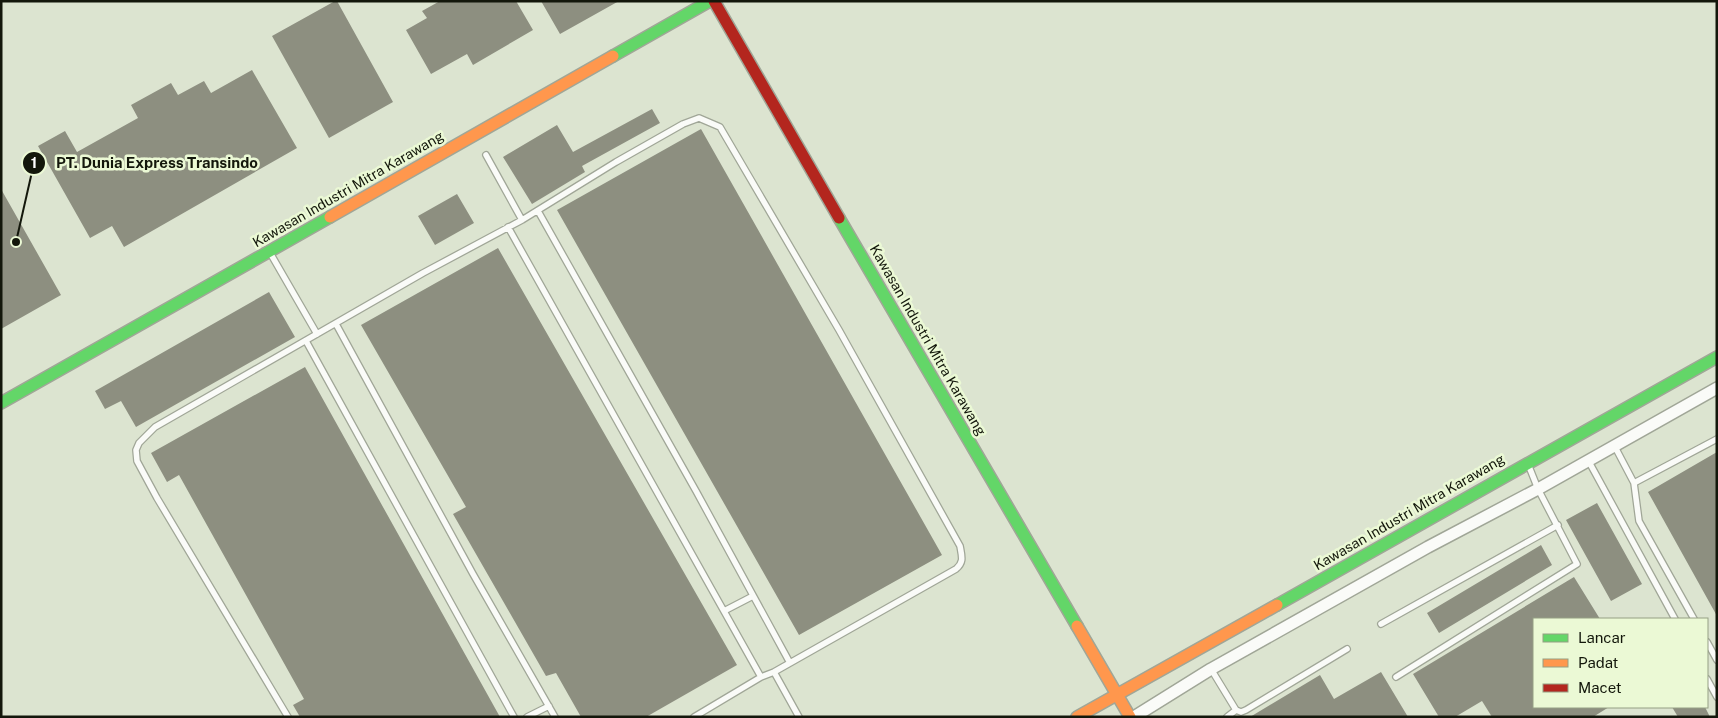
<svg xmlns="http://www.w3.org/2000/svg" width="1718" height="718" font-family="'Public Sans',sans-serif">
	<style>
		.building { fill: #8d8f80 }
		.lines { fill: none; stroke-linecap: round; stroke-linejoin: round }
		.lane-casing { stroke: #a0a697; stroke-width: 8 }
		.street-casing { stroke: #a0a697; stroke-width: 14 }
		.fast-casing { stroke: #a0a697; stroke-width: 14 }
		.slow-casing { stroke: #a0a697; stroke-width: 14 }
		.jam-casing { stroke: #a0a697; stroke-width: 14 }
		.lane { stroke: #fafbf8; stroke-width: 5.5 }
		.street { stroke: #fafbf8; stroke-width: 11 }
		.fast { stroke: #63d668; stroke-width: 11 }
		.slow { stroke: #ff974d; stroke-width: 11 }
		.jam { stroke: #b3261e; stroke-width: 11 }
		.labels { text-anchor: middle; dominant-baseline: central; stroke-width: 5; stroke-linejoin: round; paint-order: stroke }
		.street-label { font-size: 14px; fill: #13170b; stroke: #ebf9d5 }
		.leader { fill: none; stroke: #13170b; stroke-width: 2 }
		.callout-dot { fill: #13170b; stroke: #ebf9d5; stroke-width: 2 }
		.mark-label { font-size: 15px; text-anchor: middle; font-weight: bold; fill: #fff }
		.callout-label { font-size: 15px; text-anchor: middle; font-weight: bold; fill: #13170b; stroke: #ebf9d5; stroke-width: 5; stroke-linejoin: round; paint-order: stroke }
	</style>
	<rect width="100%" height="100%" fill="#dce4d0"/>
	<!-- building -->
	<path class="building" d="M335,1H337L393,102L329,138L272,36Z
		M440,1H516L533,30L473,65L467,54L431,74L406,30L427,18L422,11Z
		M541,1H619L560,34Z
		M252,70L297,148L124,247L112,226L90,238L38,146L65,131L77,152L138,118L131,105L171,83L178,95L204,81L211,93Z
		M652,109L660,123L582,166L585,172L532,204L503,157L557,125L573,152Z
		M701,129L942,555L799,635L557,210Z
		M1,189L61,295L1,329Z
		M457,194L474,223L435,245L418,216Z
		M498,248L737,665L646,717H581L556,673L546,676L453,514L466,507L361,325Z
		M269,292L295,337L136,427L121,401L105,409L95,391Z
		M305,367L500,717H300L293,705L304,699L179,475L167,482L151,453Z
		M1717,452V616L1648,492Z
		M1597,503L1642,584L1611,601L1566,520Z
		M1541,545L1552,565L1439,633L1427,613Z
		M1574,577L1600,619H1534V707H1609L1593,717H1492L1482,701L1455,717H1439L1413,674Z
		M1381,672L1408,717H1250L1320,675L1334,699Z
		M1672,707H1705L1710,717H1678Z"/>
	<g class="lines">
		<defs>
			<path id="lane" d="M486,155L522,220
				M538,211L696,491L790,663
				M508,227L761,677
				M269,251L317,334
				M336,324L473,574L555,717
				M306,341L514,717
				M1614,445L1634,483L1639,521L1694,619
				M1588,460L1675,619
				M1634,483L1717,439
				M724,611L753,596
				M1381,624L1558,525
				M1707,642L1717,660
				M1211,669L1236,710L1241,712L1246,710L1347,649
				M774,672L799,717
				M1396,677L1577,564L1538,489L1528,464
				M1707,679L1717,697
				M288,717L157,498L137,461L136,450L139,443L155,427L423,273L522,220L616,162L683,124L699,118L720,127L839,330L960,546C962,557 964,562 956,569L774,672L761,677L694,717
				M527,717L549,706
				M1227,717L1236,710"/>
			<path id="street" d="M1134,717L1211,669L1428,547L1538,489L1717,388"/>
			<path id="fast" d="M613,56L710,1
				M839,218L1077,626
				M1,403L330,217
				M1277,605L1717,357"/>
			<path id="slow" d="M330,217L613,56
				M1077,626L1130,717
				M1077,717L1277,605"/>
			<path id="jam" d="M714,1L839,218"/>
		</defs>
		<!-- lane casing -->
		<use href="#lane" class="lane-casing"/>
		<!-- street casing -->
		<use href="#street" class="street-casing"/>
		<!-- fast casing -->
		<use href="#fast" class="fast-casing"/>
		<!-- slow casing -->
		<use href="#slow" class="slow-casing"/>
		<!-- jam casing -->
		<use href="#jam" class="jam-casing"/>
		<!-- lane -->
		<use href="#lane" class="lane"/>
		<!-- street -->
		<use href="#street" class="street"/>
		<!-- fast -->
		<use href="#fast" class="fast"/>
		<!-- slow -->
		<use href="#slow" class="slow"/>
		<!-- jam -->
		<use href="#jam" class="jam"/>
	</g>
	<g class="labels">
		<!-- street labels -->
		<g class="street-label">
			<text transform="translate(348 189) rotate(-30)">Kawasan Industri Mitra Karawang</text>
			<text transform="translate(928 340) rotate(60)">Kawasan Industri Mitra Karawang</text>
			<text transform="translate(1409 512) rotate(-30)">Kawasan Industri Mitra Karawang</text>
		</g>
	</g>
	<!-- callouts -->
	<path class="leader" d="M16 242L34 163"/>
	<g class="callout-dot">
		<circle cx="16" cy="242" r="5"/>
		<circle cx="34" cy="163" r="12"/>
	</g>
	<g class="mark-label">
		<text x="34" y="168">1</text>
	</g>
	<g class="callout-label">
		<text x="157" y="168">PT. Dunia Express Transindo</text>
	</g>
	<!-- border -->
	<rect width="1718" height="718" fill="none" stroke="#13170b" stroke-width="5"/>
	<!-- legend -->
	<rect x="1533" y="618" width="175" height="90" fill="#ebf9d5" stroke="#959f84"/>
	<rect x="1543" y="634" width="25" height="8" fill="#63d668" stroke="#959f84"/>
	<text x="1578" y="643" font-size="15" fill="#13170b">Lancar</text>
	<rect x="1543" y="659" width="25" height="8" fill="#ff974d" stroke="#959f84"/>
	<text x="1578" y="668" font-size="15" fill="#13170b">Padat</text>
	<rect x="1543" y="684" width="25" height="8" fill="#b3261e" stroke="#959f84"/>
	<text x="1578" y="693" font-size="15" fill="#13170b">Macet</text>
</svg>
